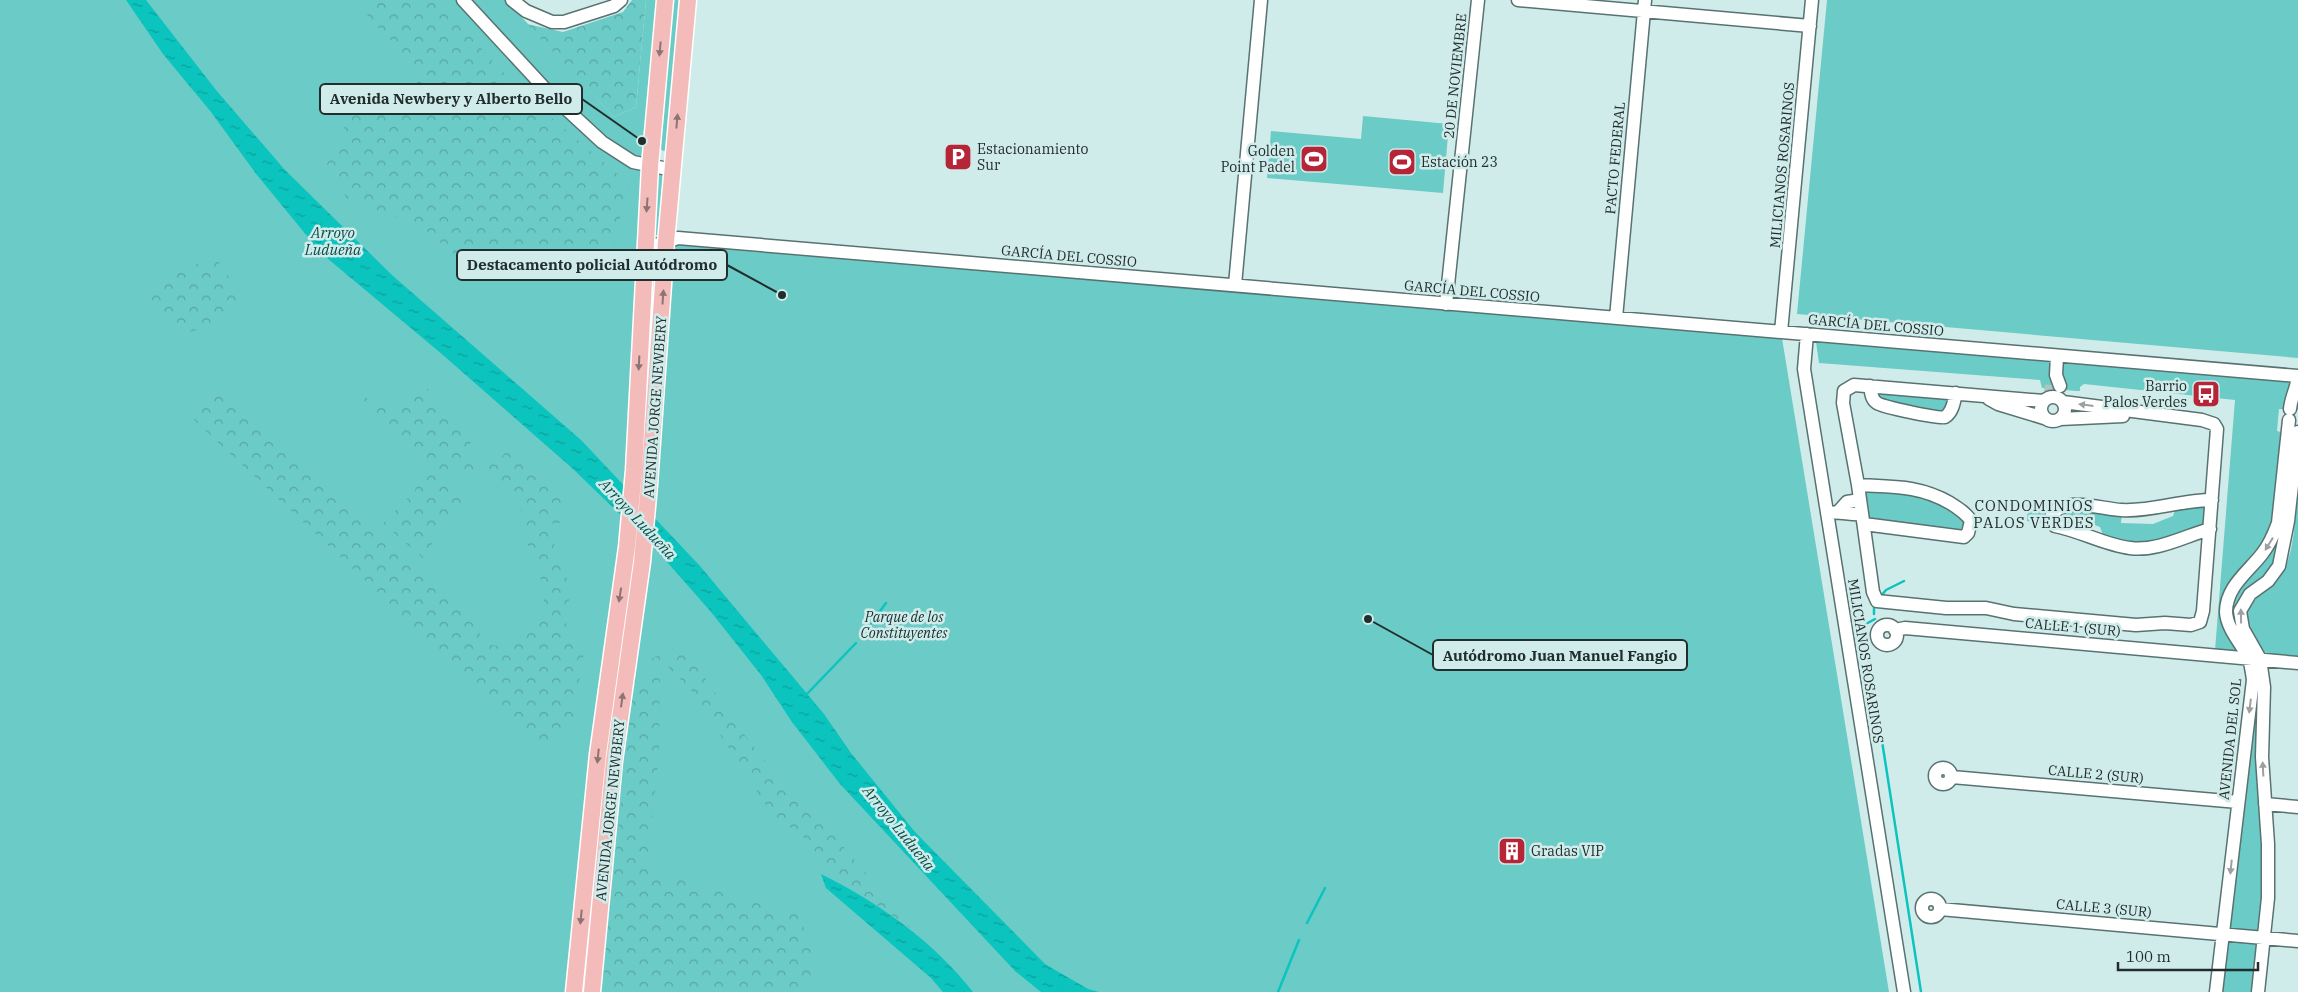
<svg xmlns="http://www.w3.org/2000/svg" width="2298" height="992" font-family="'IBM Plex Serif',serif">
	<style>
		.green { fill: #6bcbc6 }
		.forest { fill: url(#forest-crowns) }
		.water { fill: url(#water-ripples) }
		.lines { fill: none; stroke-linecap: round; stroke-linejoin: round }
		.stream { stroke: #0bc4be; stroke-width: 2.5 }
		.minor-tunnel { stroke: #adc6c4; stroke-width: 12; stroke-dasharray: 12 6; stroke-linecap: butt }
		.minor-casing { stroke: #587270; stroke-width: 15 }
		.major-casing { stroke: #fff; stroke-width: 19 }
		.minor { stroke: #fff; stroke-width: 12 }
		.major { stroke: #f4bbbb; stroke-width: 16 }
		.oneway { fill: #8b7474 }
		.oneway2 { fill: #9ca0a0 }
		.labels { text-anchor: middle; dominant-baseline: central; stroke-width: 5; stroke-linejoin: round; paint-order: stroke }
		.street-label { font-size: 14px; fill: #222d2d; stroke: #d0ecea }
		.poi-label { font-size: 14px; fill: #222d2d; stroke: #d0ecea; text-anchor: start }
		.park-label { font-size: 14px; font-style: italic; fill: #162f2e; stroke: #d0ecea }
		.water-label { font-size: 15px; font-style: italic; fill: #074d4a; stroke: #d0ecea }
		.neighbourhood-label { font-size: 15px; letter-spacing: 1px; fill: #222d2d; stroke: #d0ecea }
		.leader { fill: none; stroke: #222d2d; stroke-width: 2 }
		.callout-dot { fill: #222d2d; stroke: #d0ecea; stroke-width: 2 }
		.callout { fill: #d0ecea; stroke: #222d2d; stroke-width: 2 }
		.callout-label { font-size: 15px; text-anchor: middle; font-weight: bold; fill: #222d2d }
	</style>
	<defs>
		<pattern id="forest-crowns" width="20" height="18" patternUnits="userSpaceOnUse" patternTransform="scale(1.25)"><rect width="20" height="18" fill="#6bcbc6"/><path d="M2 6a3 3 0 1 1 6 0M12 15a3 3 0 1 1 6 0" fill="none" stroke="#58a5a1"/></pattern>
		<pattern id="water-ripples" width="26" height="14" patternUnits="userSpaceOnUse" patternTransform="scale(1.25)"><rect width="26" height="14" fill="#0bc4be"/><path d="M2 4q2-2 4 0t4 0M15 11q2-2 4 0t4 0" fill="none" stroke="#0ba09b"/></pattern>
	</defs>
	<rect width="100%" height="100%" fill="#d0ecea"/>
	<!-- green -->
	<path class="green" d="M0,0H506L614,117L636,107L646,0H665L650,165L663,168L661,235H656V244L678,238L1781,332L1889,992H0Z
		M671,0H682L667,150L663,151L660,148Z
		M1827,0H2298V358L1797,314Z
		M1363,116L1449,124L1443,193L1267,178L1271,131L1361,139Z
		M1815,335L2298,376V410L2279,409L2277,431L2285,433L2274,516L2263,545L2228,589L2235,652L2215,650L2235,400L2084,384L2080,387V391H2076L2042,388L2040,380L1819,363Z
		M1874,390L1946,398L1949,402L1945,413L1877,399Z
		M1868,490L1930,498L1965,518L1964,532L1921,525L1869,520L1864,493Z
		M2298,495V657C2289,656 2276,657 2268,654C2253,647 2240,618 2248,604C2256,593 2273,589 2280,577C2295,555 2294,521 2298,495Z
		M2204,506L2208,510L2203,525L2156,543L2121,542L2103,535L2100,527L2079,519V527L2064,522L2059,514L2068,508L2122,514L2121,523L2153,524L2173,516L2176,507Z
		M2284,523L2273,571L2243,594L2238,602L2235,611L2242,640L2231,620L2232,599Z
		M2260,674L2257,760L2264,882L2259,929L2253,932L2233,930L2230,927Z
		M2230,941H2254L2258,946L2254,992H2220L2226,946Z"/>
	<!-- forest -->
	<path class="forest" d="M363,0H437L497,66L541,109L628,183L609,268L477,273L423,228L347,199L327,164L356,103L418,85L408,58L368,17Z
		M632,0H646L636,107L614,117L527,24L563,32L623,12Z
		M216,258L245,300L212,326L181,334L145,299L175,271Z
		M426,387L471,437L468,464L485,460L495,465L510,447L565,498L560,523L547,524L572,593L562,617L584,653L572,724L547,751L193,419L216,391L476,624L484,644L511,648L531,632L544,601L539,568L527,543V516L481,473L463,476L441,471L420,456L395,428L374,418L349,398L356,389L373,403L394,412L404,395Z
		M421,469L463,489L462,512L437,528L426,561L383,523L415,491Z
		M2028,502L2052,505L2046,514L2048,521L2044,523L2027,521Z
		M676,647L691,658L744,734L793,796L836,838L915,931L845,883L822,870L812,844L771,813L691,690L669,668L672,649Z
		M660,654L659,754L647,869L797,914L814,948L811,992H601L634,678L652,685L650,660Z"/>
	<!-- water -->
	<path class="water" d="M126,0H146L216,90L285,170L393,276L581,440L700,566L824,714L851,753L915,832L1045,964L1088,989L1099,992H1041L1015,971L840,784L792,722L761,675L711,612L653,546L573,469L443,355L321,253L257,175L211,112L163,54Z
		M821,874C878,902 934,942 973,992H943L931,978L826,888Z"/>
	<g class="lines">
		<!-- stream -->
		<path class="stream" d="M1881,596L1886,590L1904,581
			M1874,604V614
			M1875,619L1864,625L1921,992
			M868,627L886,603
			M805,696L856,643
			M1307,923L1325,888
			M1278,992L1299,940"/>
		<!-- minor-tunnel -->
		<path class="minor-tunnel" d="M2050,392L2051,385"/>
		<defs>
			<path id="minor" d="M463,0L549,93L602,142L633,162L673,170
				M512,0L526,11L552,22H564L614,6L621,0
				M1518,0L1810,26
				M645,245H656L678,238L2298,376
				M1235,285L1261,0
				M1446,304L1478,0
				M1616,318L1645,0
				M1781,332L1812,0
				M1807,334L1804,369L1904,992
				M2057,356L2056,375L2060,386
				M1870,386C1871,392 1871,399 1877,403C1883,407 1939,419 1945,417C1953,412 1954,401 1956,393
				M2041 409a12 12 0 1 1 24 0a12 12 0 1 1-24 0Z
				M1989,399L1998,404L2044,418
				M2044,401L1854,385L1844,391L1843,403L1858,485L1873,592L1877,601L1946,608H1986L2014,614L2136,625L2165,623L2191,625L2200,622L2203,611L2217,429L2214,424L2202,420L2063,402
				M2290,409C2291,397 2297,388 2298,376
				M2060,419L2123,416
				M1858,485C1892,487 1919,485 1950,503C1958,508 1966,513 1971,521L1968,533L1964,537L1864,524
				M1839,511L1847,502L1860,500
				M1827,513C1840,511 1849,515 1862,514
				M2210,529C2185,536 2156,552 2130,548C2105,545 2081,531 2055,526L2052,515C2064,496 2102,509 2121,510C2151,512 2181,500 2212,500
				M1877 635a10 10 0 1 1 20 0a10 10 0 1 1-20 0Z
				M1895,630L1905,628L2298,663
				M1935 776a8 8 0 1 1 16 0a8 8 0 1 1-16 0Z
				M1952,777L2238,802
				M2265,804L2298,807
				M1922 908a9 9 0 1 1 18 0a9 9 0 1 1-18 0Z
				M1940,909L2298,941
				M2216,992L2253,680C2252,672 2251,664 2248,657C2241,643 2227,629 2226,612C2226,587 2248,572 2262,554C2270,544 2274,534 2278,523L2289,420
				M2258,992L2268,898V844L2262,757L2264,687L2260,659L2243,629L2240,611L2250,594L2268,581L2279,566L2288,521L2298,432"/>
			<path id="major" d="M574,992L598,754L627,547L634,470L650,166L665,0
				M592,992L614,761L642,562L649,485L666,242L688,0"/>
		</defs>
		<!-- minor casing -->
		<use href="#minor" class="minor-casing"/>
		<!-- major casing -->
		<use href="#major" class="major-casing"/>
		<!-- minor -->
		<use href="#minor" class="minor"/>
		<!-- major -->
		<use href="#major" class="major"/>
	</g>
	<!-- one-way arrows -->
	<defs><path id="oneway-solid" d="M-6-.8H1V-3.2L6.5 0L1 3.2V.8H-6Z" transform="scale(1.25)"/></defs>
	<g class="oneway">
		<use href="#oneway-solid" transform="translate(660 49) rotate(95)"/>
		<use href="#oneway-solid" transform="translate(677 121) rotate(-85)"/>
		<use href="#oneway-solid" transform="translate(647 205) rotate(94)"/>
		<use href="#oneway-solid" transform="translate(663 297) rotate(-86)"/>
		<use href="#oneway-solid" transform="translate(639 363) rotate(93)"/>
		<use href="#oneway-solid" transform="translate(620 595) rotate(99)"/>
		<use href="#oneway-solid" transform="translate(622 700) rotate(-82)"/>
		<use href="#oneway-solid" transform="translate(598 756) rotate(96)"/>
		<use href="#oneway-solid" transform="translate(581 917) rotate(96)"/>
	</g>
	<g class="oneway2">
		<use href="#oneway-solid" transform="translate(2086 405) rotate(-173)"/>
		<use href="#oneway-solid" transform="translate(2269 544) rotate(122)"/>
		<use href="#oneway-solid" transform="translate(2241 616) rotate(-91)"/>
		<use href="#oneway-solid" transform="translate(2250 706) rotate(97)"/>
		<use href="#oneway-solid" transform="translate(2263 769) rotate(-93)"/>
		<use href="#oneway-solid" transform="translate(2231 867) rotate(96)"/>
	</g>
	<!-- icons -->
	<defs>
		<symbol id="parking-square" viewBox="-11 -11 22 22"><rect x="-9" y="-9" width="18" height="18" rx="4" fill="#b62437" stroke="#d0ecea"/><path d="M-3.5-5.5H1a3.5 3.5 0 0 1 0 7H-1V5.5H-3.5ZM-1-3.4V-.6H.8a1.4 1.4 0 0 0 0-2.8Z" fill="#fff"/></symbol>
		<symbol id="stadium-square" viewBox="-11 -11 22 22"><rect x="-9" y="-9" width="18" height="18" rx="4" fill="#b62437" stroke="#d0ecea"/><path d="M0-5a6.5 5 0 1 0 0 10a6.5 5 0 1 0 0-10ZM-3.5-1.8h7v3.6h-7Z" fill="#fff"/></symbol>
		<symbol id="bus-square" viewBox="-11 -11 22 22"><rect x="-9" y="-9" width="18" height="18" rx="4" fill="#b62437" stroke="#d0ecea"/><path d="M-5-6H5V4H4V6H2V4H-2V6H-4V4H-5ZM-3.5-4V0h7V-4ZM-3.5 1.2v1.5H-2V1.2ZM2 1.2v1.5H3.5V1.2Z" fill="#fff"/></symbol>
		<symbol id="building-square" viewBox="-11 -11 22 22"><rect x="-9" y="-9" width="18" height="18" rx="4" fill="#b62437" stroke="#d0ecea"/><path d="M-4-6H4V6H1V3H-1V6H-4ZM-2.5-4.3h1.7v1.8h-1.7ZM.8-4.3h1.7v1.8H.8ZM-2.5-1h1.7V.8h-1.7ZM.8-1h1.7V.8H.8Z" fill="#fff"/></symbol>
	</defs>
	<g fill-rule="evenodd">
		<use href="#parking-square" x="942" y="141" width="32" height="32"/>
		<use href="#stadium-square" x="1298" y="143" width="32" height="32"/>
		<use href="#stadium-square" x="1386" y="146" width="32" height="32"/>
		<use href="#bus-square" x="2190" y="378" width="32" height="32"/>
		<use href="#building-square" x="1496" y="835" width="32" height="32"/>
	</g>
	<g class="labels">
		<!-- street labels -->
		<g class="street-label">
			<text transform="translate(1455 76) rotate(-84)">20 DE NOVIEMBRE</text>
			<text transform="translate(1615 158) rotate(-85)">PACTO FEDERAL</text>
			<text transform="translate(1782 165) rotate(-85)">MILICIANOS ROSARINOS</text>
			<text transform="translate(1069 256) rotate(5)">GARCÍA DEL COSSIO</text>
			<text transform="translate(1472 291) rotate(5)">GARCÍA DEL COSSIO</text>
			<text transform="translate(1876 325) rotate(5)">GARCÍA DEL COSSIO</text>
			<text transform="translate(655 407) rotate(-86)">AVENIDA JORGE NEWBERY</text>
			<text transform="translate(2073 627) rotate(5)">CALLE 1 (SUR)</text>
			<text transform="translate(1866 661) rotate(81)">MILICIANOS ROSARINOS</text>
			<text transform="translate(2230 739) rotate(-84)">AVENIDA DEL SOL</text>
			<text transform="translate(2096 774) rotate(5)">CALLE 2 (SUR)</text>
			<text transform="translate(610 810) rotate(-84)">AVENIDA JORGE NEWBERY</text>
			<text transform="translate(2104 908) rotate(5)">CALLE 3 (SUR)</text>
		</g>
		<!-- poi labels -->
		<g class="poi-label">
			<text x="977" y="149">Estacionamiento<tspan x="977" dy="16">Sur</tspan></text>
			<text x="1295" y="151" text-anchor="end">Golden<tspan x="1295" dy="16">Point Padel</tspan></text>
			<text x="1421" y="162">Estación 23</text>
			<text x="2187" y="386" text-anchor="end">Barrio<tspan x="2187" dy="16">Palos Verdes</tspan></text>
			<text x="1531" y="851">Gradas VIP</text>
		</g>
		<!-- park labels -->
		<g class="park-label">
			<text x="904" y="617">Parque de los<tspan x="904" dy="16">Constituyentes</tspan></text>
		</g>
		<!-- water labels -->
		<g class="water-label">
			<text x="333" y="232">Arroyo<tspan x="333" dy="17">Ludueña</tspan></text>
			<text transform="translate(638 519) rotate(47)">Arroyo Ludueña</text>
			<text transform="translate(899 828) rotate(51)">Arroyo Ludueña</text>
		</g>
		<!-- neighbourhood labels -->
		<g class="neighbourhood-label">
			<text x="2034" y="505">CONDOMINIOS<tspan x="2034" dy="17">PALOS VERDES</tspan></text>
		</g>
	</g>
	<!-- callouts -->
	<path class="leader" d="M642 141L582 99M782 295L727 265M1368 619L1433 655"/>
	<g class="callout-dot">
		<circle cx="642" cy="141" r="5"/>
		<circle cx="782" cy="295" r="5"/>
		<circle cx="1368" cy="619" r="5"/>
	</g>
	<g class="callout">
		<rect x="320" y="84" width="262" height="30" rx="5"/>
		<rect x="457" y="250" width="270" height="30" rx="5"/>
		<rect x="1433" y="640" width="254" height="30" rx="5"/>
	</g>
	<g class="callout-label">
		<text x="451" y="104">Avenida Newbery y Alberto Bello</text>
		<text x="592" y="270">Destacamento policial Autódromo</text>
		<text x="1560" y="661">Autódromo Juan Manuel Fangio</text>
	</g>
	<!-- scale -->
	<path d="M2118 962v8h140v-8" fill="none" stroke="#222d2d" stroke-width="2.5"/>
	<text x="2126" y="962" font-size="15" fill="#222d2d" stroke="#d0ecea" stroke-width="4" paint-order="stroke">100 m</text>
</svg>
